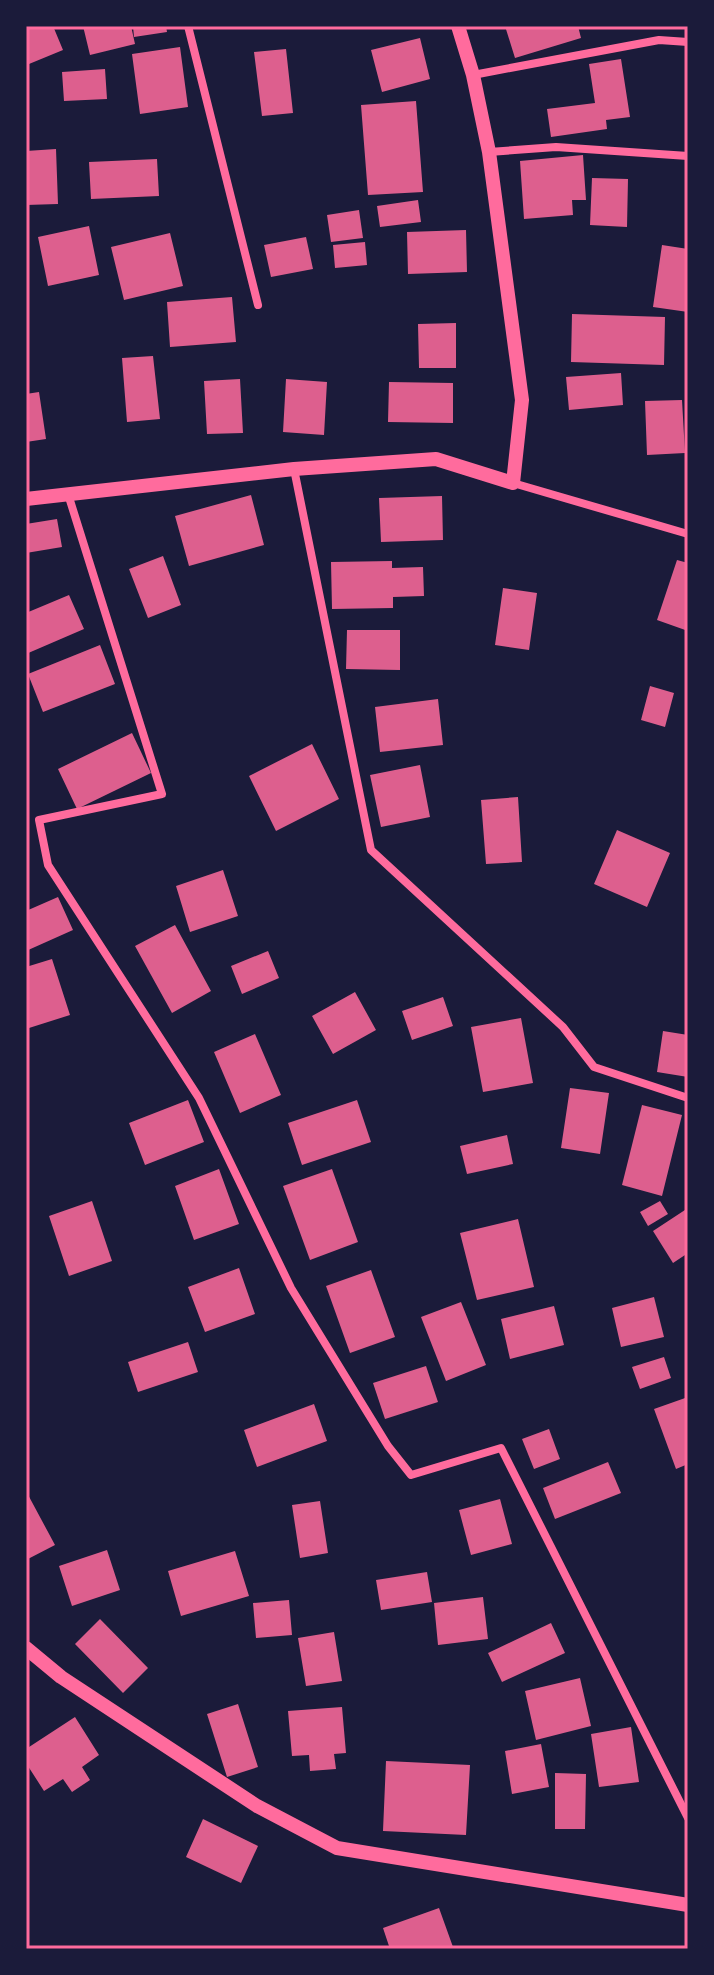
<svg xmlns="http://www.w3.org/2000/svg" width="714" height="1975" font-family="'Fira Sans',sans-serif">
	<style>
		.building { fill: #dd5f8e }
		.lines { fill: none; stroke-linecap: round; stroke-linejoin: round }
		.minor { stroke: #ff6b9d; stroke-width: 8 }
		.tertiary { stroke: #ff6b9d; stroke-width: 14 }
		.neatline { fill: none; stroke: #ff6b9d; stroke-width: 3 }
	</style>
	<rect width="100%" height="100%" fill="#1b1b3a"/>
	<!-- building -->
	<path class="building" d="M26,26H53L63,50L29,64L26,58Z
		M83,26H131L135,44L90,55Z
		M133,26H166L167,32L134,37Z
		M505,26H578L581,38L515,58Z
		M420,38L430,79L382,92L371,50Z
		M180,47L188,107L140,114L132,54Z
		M286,49L293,113L262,116L254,52Z
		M621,59L630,117L606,120L607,129L551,137L547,109L595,103L589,64Z
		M105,69L107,99L64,101L62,72Z
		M416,101L423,192L368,195L361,105Z
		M56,149L58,204L26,205V151Z
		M583,155L586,200H572L573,215L524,219L520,161Z
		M157,159L159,196L91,199L89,162Z
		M592,178L628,179L627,227L590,225Z
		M418,200L421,222L380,227L377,206Z
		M359,210L363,238L331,242L327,215Z
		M89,226L99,275L48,286L38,237Z
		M466,230L467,272L408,274L407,232Z
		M170,233L183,286L124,300L111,247Z
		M306,237L313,269L271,277L264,245Z
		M365,242L367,265L335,268L333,245Z
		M662,245L688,249V312L653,307Z
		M232,297L236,342L170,347L167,302Z
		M572,314L665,317L664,365L571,362Z
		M456,323V368H419L418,324Z
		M153,356L160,419L127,422L122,358Z
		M621,373L623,405L569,410L566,377Z
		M240,379L243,433L207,434L204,381Z
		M286,379L327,382L324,435L283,432Z
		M389,382L453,383V423L388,422Z
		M39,392L46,439L26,442V394Z
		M682,400L685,453L647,455L645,401Z
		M251,495L264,545L189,566L175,516Z
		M442,496L443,540L381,542L379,498Z
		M57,519L62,547L26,553V524Z
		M163,556L181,605L148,618L129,569Z
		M677,560L688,563V631L657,620Z
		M392,561V568L423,567L424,596L393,597V608L332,609L331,562Z
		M503,588L537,593L529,650L495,645Z
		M69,595L84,629L26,654V613Z
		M347,630H400V670L346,669Z
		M100,645L115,684L43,712L28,674Z
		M650,686L674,693L665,727L641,720Z
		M438,699L443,745L380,752L375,707Z
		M132,733L151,773L77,809L58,769Z
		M312,744L339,799L276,831L249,776Z
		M420,765L430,817L381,827L370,775Z
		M518,797L522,862L486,864L481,800Z
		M617,830L670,853L647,907L594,884Z
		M223,870L238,916L190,932L176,886Z
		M58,897L73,930L26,951V911Z
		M175,925L211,991L172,1013L135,946Z
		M268,951L279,978L242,994L231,966Z
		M52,959L70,1015L29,1028L26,1020V967Z
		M355,992L376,1030L333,1054L312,1016Z
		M443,997L453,1026L412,1040L402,1011Z
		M521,1018L533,1083L483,1092L471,1027Z
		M663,1031L688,1035V1077L657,1072Z
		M255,1034L281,1095L240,1113L214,1052Z
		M570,1088L609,1093L600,1154L561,1148Z
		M188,1100L204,1142L145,1165L129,1123Z
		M357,1100L371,1142L302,1165L288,1123Z
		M642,1105L682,1115L662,1196L622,1185Z
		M507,1135L513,1164L467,1174L460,1146Z
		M219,1169L239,1224L194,1240L175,1186Z
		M332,1169L358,1242L310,1260L283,1186Z
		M92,1201L112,1261L69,1276L49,1216Z
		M660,1201L668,1214L648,1226L640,1212Z
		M688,1208V1253L673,1263L653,1231Z
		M518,1219L534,1287L477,1300L460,1233Z
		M239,1268L255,1314L205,1332L188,1287Z
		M371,1270L395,1337L350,1353L326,1286Z
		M654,1297L664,1337L621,1347L612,1308Z
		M461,1302L486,1365L446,1381L421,1317Z
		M554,1306L564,1345L510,1359L501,1319Z
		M188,1342L198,1372L138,1392L128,1362Z
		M664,1357L671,1378L640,1389L632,1367Z
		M426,1366L438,1402L385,1419L373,1383Z
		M688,1397V1464L676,1469L654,1409Z
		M314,1404L327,1441L257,1467L244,1430Z
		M549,1429L560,1459L534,1469L522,1439Z
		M608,1462L621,1493L555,1519L543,1488Z
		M26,1491L55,1545L26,1560Z
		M500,1499L512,1544L471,1555L459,1510Z
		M320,1501L328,1553L300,1558L292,1505Z
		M107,1550L120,1590L72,1606L59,1566Z
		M235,1551L249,1596L181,1616L168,1571Z
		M427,1572L432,1602L381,1610L376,1580Z
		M483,1597L488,1639L438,1645L434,1603Z
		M289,1600L292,1635L256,1638L253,1603Z
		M100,1619L148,1668L123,1693L75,1644Z
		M551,1623L565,1653L502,1682L488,1653Z
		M334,1632L342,1681L306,1686L298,1638Z
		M580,1678L591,1726L536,1740L525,1691Z
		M238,1704L258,1767L227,1777L207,1714Z
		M342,1707L346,1753L334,1754L336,1769L310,1771L309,1755L292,1756L288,1711Z
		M75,1717L99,1755L82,1767L90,1780L72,1792L63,1779L44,1791L26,1763V1749Z
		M631,1727L639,1782L599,1787L591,1734Z
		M541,1744L549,1787L512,1794L505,1751Z
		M386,1761L470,1765L466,1835L383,1831Z
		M555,1773L586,1774L585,1829H555Z
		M203,1819L258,1846L241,1883L186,1857Z
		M439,1908L453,1947L446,1949H390L383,1928Z"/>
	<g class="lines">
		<!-- minor -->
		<path class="minor" d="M188,26L258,305
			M473,75L659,40L688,42
			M489,152L556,147L688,156
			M294,469L371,850L563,1027L594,1067L688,1098
			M513,483L688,534
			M68,494L162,794L39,820L48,865L199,1098L291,1288L388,1446L411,1475L501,1448L688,1818"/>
		<!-- tertiary -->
		<path class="tertiary" d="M26,499L294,469L436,459L513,483L522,400L489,152L473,75L458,26
			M26,1648L61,1677L257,1806L337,1848L688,1905"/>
	</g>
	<!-- border -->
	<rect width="714" height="1975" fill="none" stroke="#1b1b3a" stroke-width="56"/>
	<rect x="28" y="28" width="658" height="1919" class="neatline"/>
</svg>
